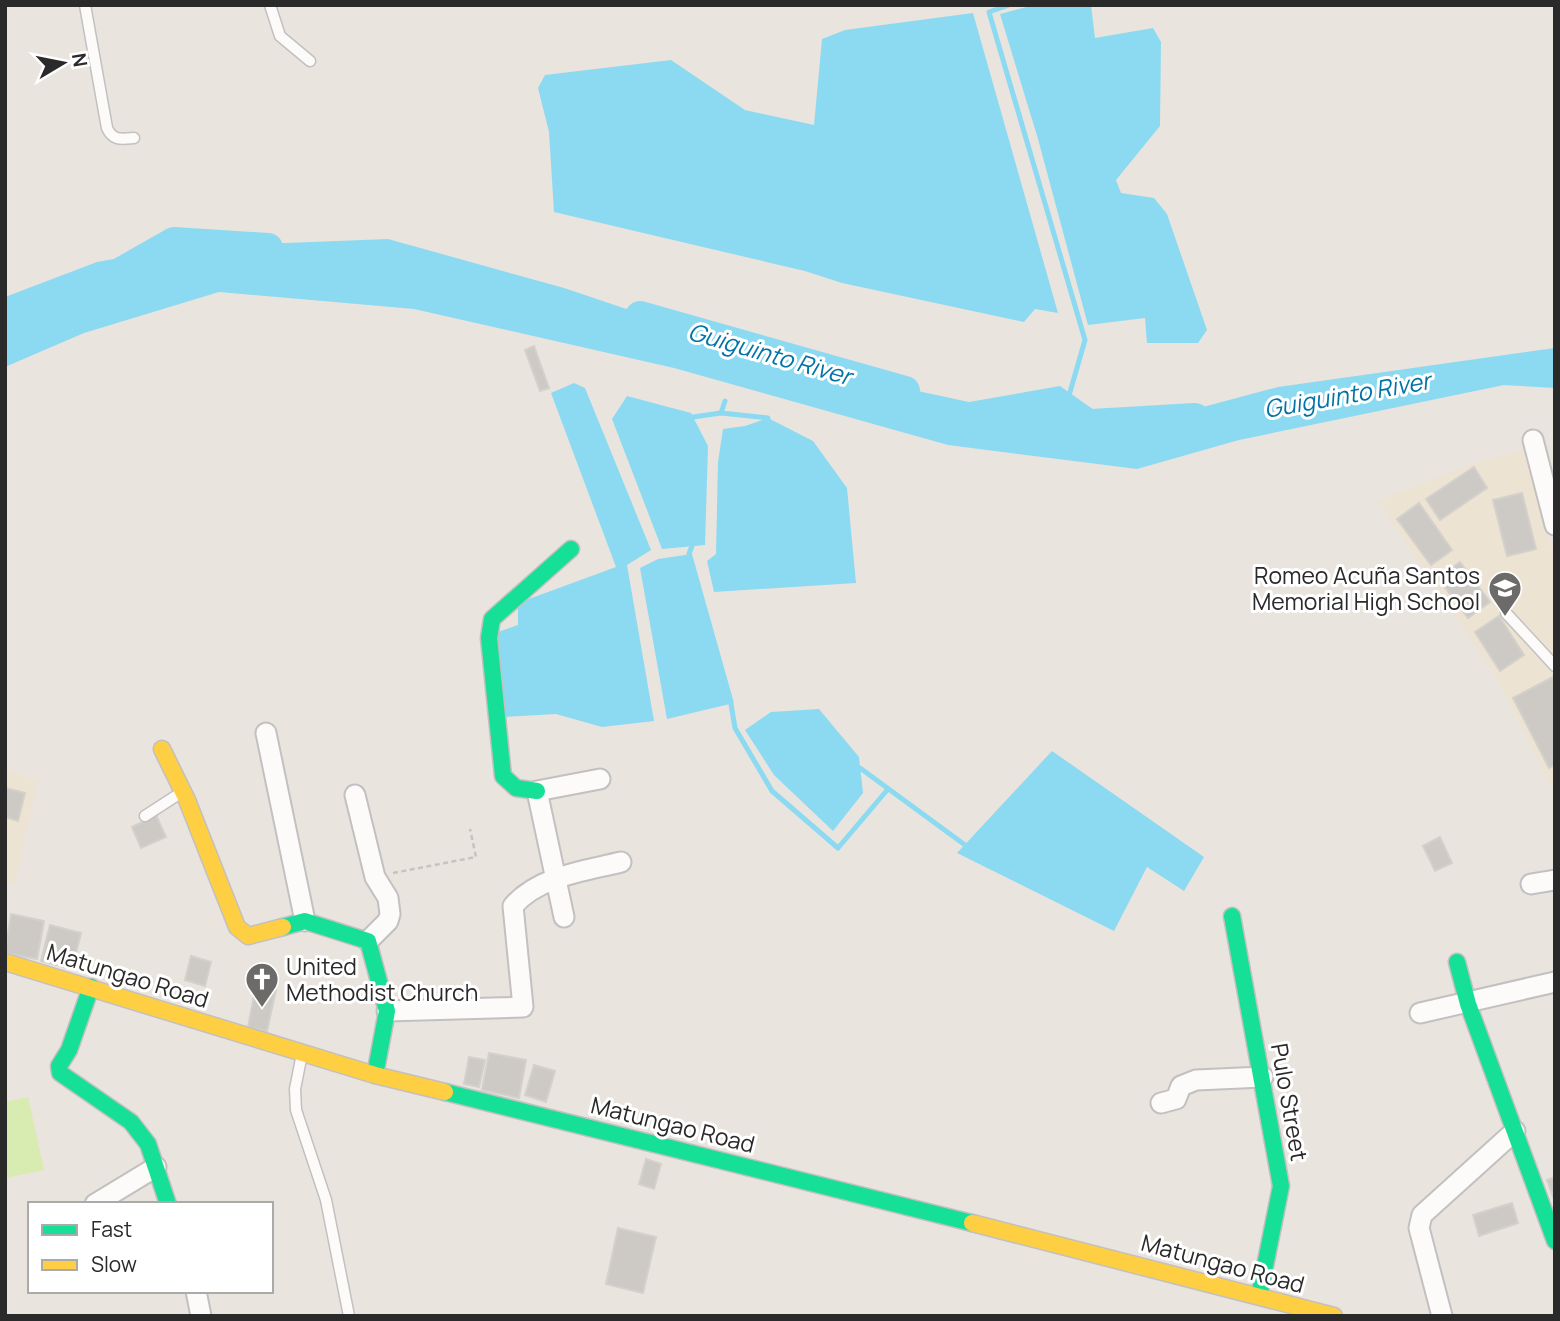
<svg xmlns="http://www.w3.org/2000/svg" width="1560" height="1321" font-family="Manrope,sans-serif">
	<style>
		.education { fill: #ede3d2 }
		.pitch { fill: #d8ebb1 }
		.water { fill: #8cdaf1 }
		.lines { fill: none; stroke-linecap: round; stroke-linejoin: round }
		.stream { stroke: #8cdaf1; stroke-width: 5 }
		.river { stroke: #8cdaf1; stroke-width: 30 }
		.building { fill: #cdcac6; stroke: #d4d0cb; stroke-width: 2 }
		.lane-casing { stroke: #c2c0c0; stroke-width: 13 }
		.street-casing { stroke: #c2c0c0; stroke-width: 23 }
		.fast-casing { stroke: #c2c0c0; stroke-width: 19 }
		.slow-casing { stroke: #c2c0c0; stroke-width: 19 }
		.path { stroke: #c5c4c3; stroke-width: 2.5; stroke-dasharray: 5 3.5; stroke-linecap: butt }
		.lane { stroke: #fcfbfa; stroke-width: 10 }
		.street { stroke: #fcfbfa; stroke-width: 19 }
		.fast { stroke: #16e098; stroke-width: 16 }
		.slow { stroke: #ffcf43; stroke-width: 16 }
		.labels { text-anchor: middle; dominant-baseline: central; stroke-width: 6; stroke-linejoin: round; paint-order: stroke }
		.poi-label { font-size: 23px; fill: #2a2a2a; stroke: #fff; text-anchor: end }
		.street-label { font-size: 23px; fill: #2a2a2a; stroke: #fff }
		.water-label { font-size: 24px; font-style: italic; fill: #0173a6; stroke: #fff }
	</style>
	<rect width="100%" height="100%" fill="#e9e4de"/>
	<!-- education -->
	<path class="education" d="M1526,449L1555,563V782L1550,784L1494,673L1378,501L1472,464Z
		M5,768L38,782L14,884L5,882Z"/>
	<!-- pitch -->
	<path class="pitch" d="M28,1097L44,1170L5,1178V1102Z"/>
	<!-- water -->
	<path class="water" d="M1034,5H1091L1095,38L1153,28L1161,42L1160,126L1116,180L1121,193L1154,198L1167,214L1207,330L1198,343H1147L1145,318L1088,325L1038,139L1000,14Z
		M973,13L1058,313L1035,309L1024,322L842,283L805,271L554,212L549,132L538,88L545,75L671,60L745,110L814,125L822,39L845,30Z
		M388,239L564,288L787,363L969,402L1060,386L1121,429L1278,387L1555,348V388L1504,385L1239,440L1137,469L948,445L674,368L414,309L219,292L84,333L5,367V297L97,262L180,247Z
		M574,383L585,388L651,550L627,565L654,721L602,727L556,714L504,717L495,633L518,625V603L616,567L551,393Z
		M627,396L691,413L708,446L705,545L662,549L612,419Z
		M768,418L813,441L847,488L856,583L714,592L707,561L716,554L718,462L723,429L745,426Z
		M692,554L734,703L667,719L640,568L658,559Z
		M819,709L859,757L863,793L833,831L774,775L745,730L771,712Z
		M1052,751L1204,857L1184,891L1147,867L1114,931L957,853Z"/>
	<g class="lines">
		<!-- stream -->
		<path class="stream" d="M1009,5L989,12L1085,340L1068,399
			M721,413L725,401
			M693,417L721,413L768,418
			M689,554L692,546
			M731,704L735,728L772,791L838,848L888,789
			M860,768L965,845"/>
		<!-- river -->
		<path class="river" d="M123,271L174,242L268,248
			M640,316L905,391
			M1074,425L1195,418"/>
	</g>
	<!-- building -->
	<path class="building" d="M534,346L549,388L540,391L525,350Z
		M1474,467L1487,488L1440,520L1426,499Z
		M1522,493L1536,549L1507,556L1493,500Z
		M1419,503L1452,550L1431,565L1397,519Z
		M1460,562L1490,602L1468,618L1438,578Z
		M1499,616L1524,655L1500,671L1475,632Z
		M1555,676V764L1549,768L1513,698Z
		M5,788L25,793L18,821L5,817Z
		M156,815L166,837L141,848L132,827Z
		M1440,837L1452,863L1435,871L1423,846Z
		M11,914L44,921L37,959L5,953Z
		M50,925L81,933L72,969L41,961Z
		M191,956L211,962L205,986L185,980Z
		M256,985L276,990L267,1031L248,1027Z
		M489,1053L526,1060L519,1098L482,1090Z
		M469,1057L485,1060L479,1087L464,1084Z
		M534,1065L555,1071L546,1102L525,1095Z
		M646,1159L661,1164L654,1189L639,1184Z
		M1555,1177V1202L1547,1180Z
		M1512,1203L1518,1223L1479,1236L1473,1215Z
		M618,1228L656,1237L643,1293L606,1284Z"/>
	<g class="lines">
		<defs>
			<path id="lane" d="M85,5L107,128C113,141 121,139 134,138
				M270,5L280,36L310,61
				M1506,613L1555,666
				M145,816L182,792
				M302,1054L295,1089L296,1110L326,1200L349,1316"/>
			<path id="street" d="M1533,440L1555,525
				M266,733L305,921
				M355,795L375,877L388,898L390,914L388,921L368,941
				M1531,884L1555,880
				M564,917L537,791L600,779
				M387,1011L523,1007L513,906C539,876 585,871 621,862
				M1420,1013L1555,982
				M1161,1103L1176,1099L1181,1086L1196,1080L1263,1077
				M95,1204L156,1167
				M196,1291L201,1316
				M1442,1316L1419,1228L1422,1215L1515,1131"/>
			<path id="fast" d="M537,791L516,788L503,776L489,638L492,619L571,549
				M1232,916L1281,1186L1259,1296
				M283,927L305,921L368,941L387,1011L375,1075
				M1457,962L1468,1004L1555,1241
				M91,987L69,1050L59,1066L60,1073L131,1122L148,1144L168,1204
				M445,1092L972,1223"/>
			<path id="slow" d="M162,749L187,800L237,927L248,936L283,927
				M5,962L375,1075L445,1092
				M972,1223L1334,1316"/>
		</defs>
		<!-- lane casing -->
		<use href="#lane" class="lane-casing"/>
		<!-- street casing -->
		<use href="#street" class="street-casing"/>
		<!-- fast casing -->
		<use href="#fast" class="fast-casing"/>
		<!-- slow casing -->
		<use href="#slow" class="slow-casing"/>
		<!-- path -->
		<path class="path" d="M393,873L476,857L470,829"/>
		<!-- lane -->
		<use href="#lane" class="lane"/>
		<!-- street -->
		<use href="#street" class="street"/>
		<!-- fast -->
		<use href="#fast" class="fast"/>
		<!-- slow -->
		<use href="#slow" class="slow"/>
	</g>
	<!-- icons -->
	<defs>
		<symbol id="school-pin" viewBox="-11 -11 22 30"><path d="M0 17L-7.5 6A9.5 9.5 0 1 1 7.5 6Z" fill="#6d6b69" stroke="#fff"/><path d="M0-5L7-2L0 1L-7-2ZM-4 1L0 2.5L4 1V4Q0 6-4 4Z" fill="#fff"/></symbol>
		<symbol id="church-pin" viewBox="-11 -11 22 30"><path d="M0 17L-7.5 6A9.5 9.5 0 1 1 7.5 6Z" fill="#6d6b69" stroke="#fff"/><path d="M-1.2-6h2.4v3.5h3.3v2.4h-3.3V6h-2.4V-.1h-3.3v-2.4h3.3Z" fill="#fff"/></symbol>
	</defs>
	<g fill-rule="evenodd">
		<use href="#school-pin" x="1486" y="569" width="38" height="52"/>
		<use href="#church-pin" x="243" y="960" width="38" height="52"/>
	</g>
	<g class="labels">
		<!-- poi labels -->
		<g class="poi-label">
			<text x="1480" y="575">Romeo Acuña Santos<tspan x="1480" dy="26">Memorial High School</tspan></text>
			<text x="286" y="966" text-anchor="start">United<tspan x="286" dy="26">Methodist Church</tspan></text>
		</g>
		<!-- street labels -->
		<g class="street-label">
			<text transform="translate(128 975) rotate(17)">Matungao Road</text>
			<text transform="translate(1290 1102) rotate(80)">Pulo Street</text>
			<text transform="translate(673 1124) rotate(14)">Matungao Road</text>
			<text transform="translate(1223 1263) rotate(15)">Matungao Road</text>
		</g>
		<!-- water labels -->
		<g class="water-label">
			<text transform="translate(770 353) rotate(16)">Guiguinto River</text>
			<text transform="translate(1347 394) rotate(-10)">Guiguinto River</text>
		</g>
	</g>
	<!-- border -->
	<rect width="1560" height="1321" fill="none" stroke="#2a2a2a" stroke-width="14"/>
	<!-- legend -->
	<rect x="28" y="1202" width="245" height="91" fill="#ffffff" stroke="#aaaaaa" stroke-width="2"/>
	<rect x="42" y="1225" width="35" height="10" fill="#16e098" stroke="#aaaaaa" stroke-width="2"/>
	<text x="91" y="1237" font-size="21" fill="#2a2a2a">Fast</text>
	<rect x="42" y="1260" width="35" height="10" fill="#ffcf43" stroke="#aaaaaa" stroke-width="2"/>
	<text x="91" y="1272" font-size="21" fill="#2a2a2a">Slow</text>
	<!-- north arrow -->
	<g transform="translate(63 63) rotate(80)" stroke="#ffffff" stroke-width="5" paint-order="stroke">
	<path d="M0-5L12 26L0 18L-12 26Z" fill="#2a2a2a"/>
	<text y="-10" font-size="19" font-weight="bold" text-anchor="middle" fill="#2a2a2a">N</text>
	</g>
</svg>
